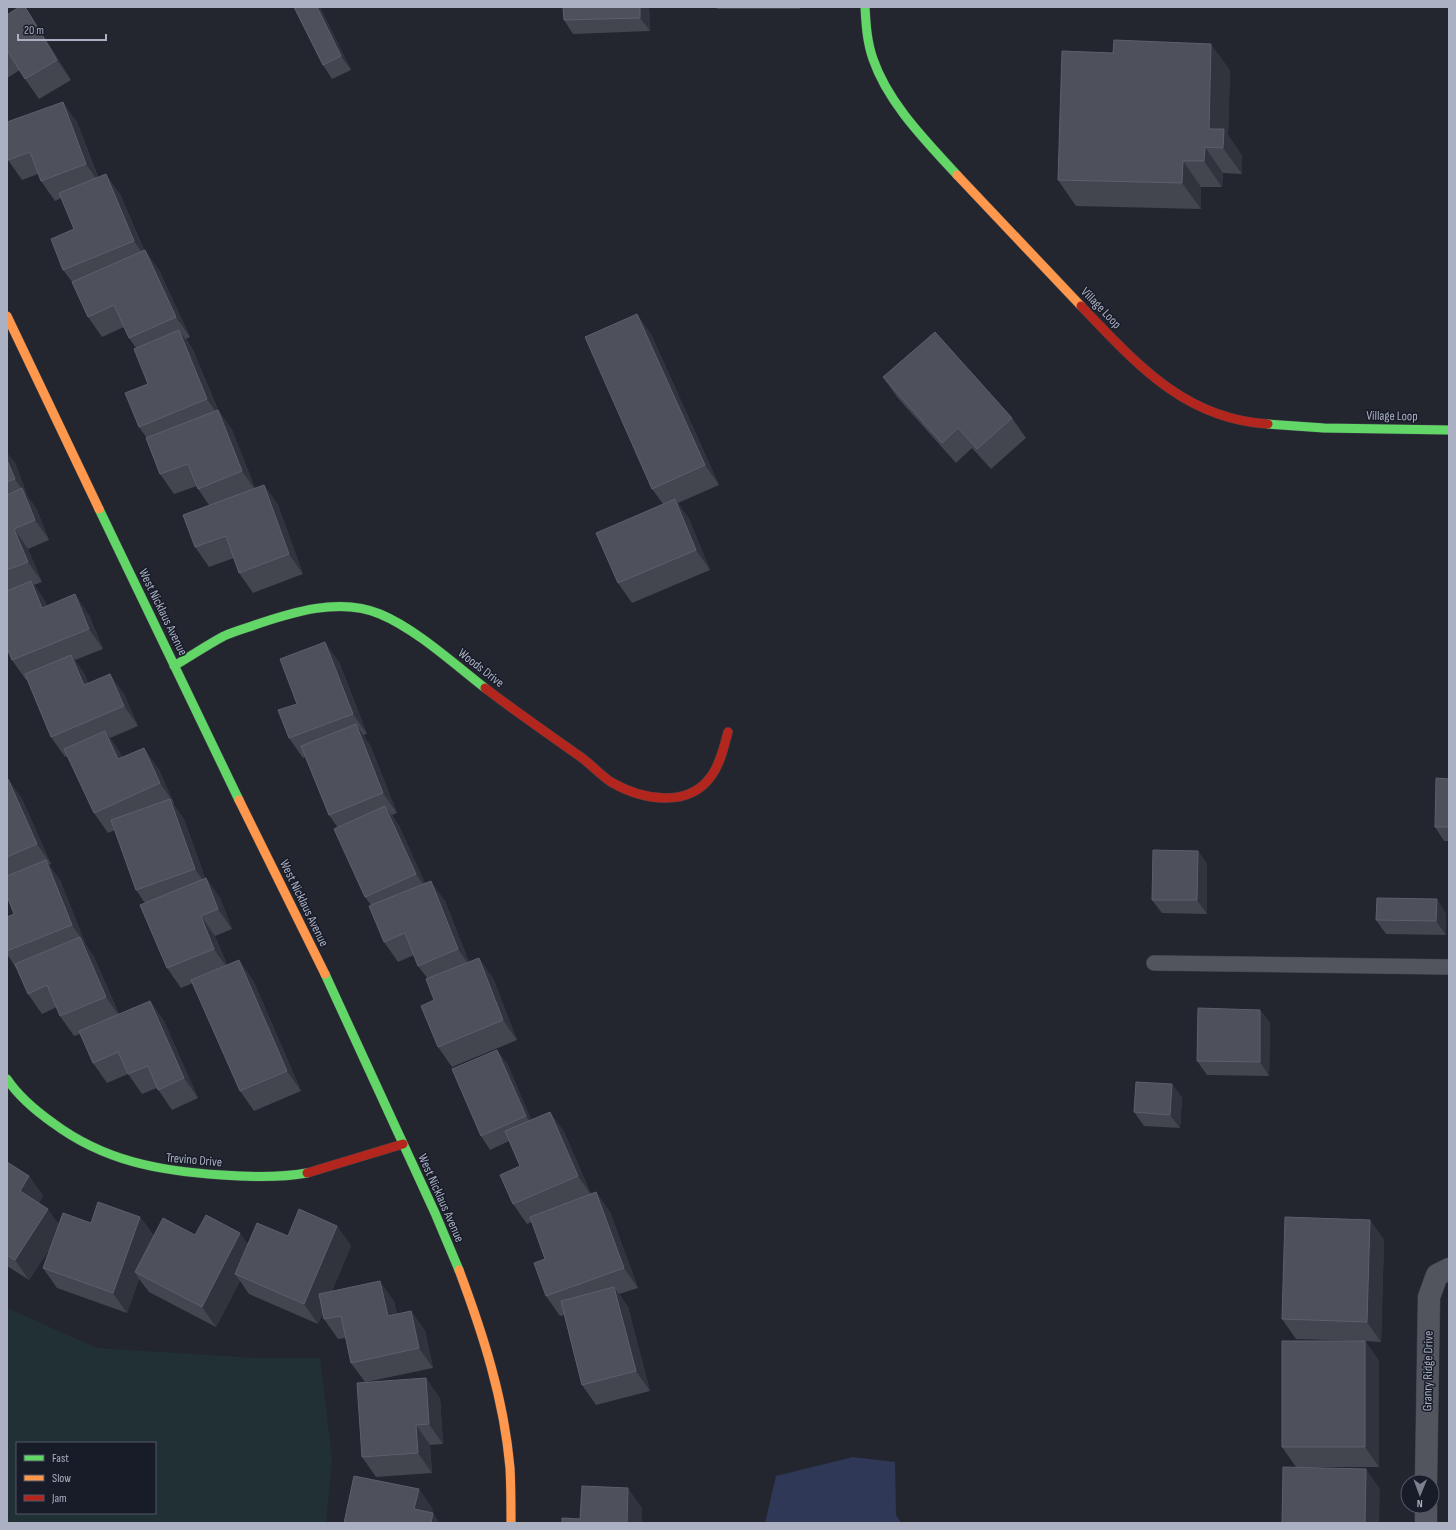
<svg xmlns="http://www.w3.org/2000/svg" width="1456" height="1530" font-family="'Sofia Sans Condensed',sans-serif">
	<style>
		.green { fill: #213035; fill-rule: evenodd }
		.water { fill: #2f3856 }
		.lines { fill: none; stroke-linecap: round; stroke-linejoin: round }
		.lane-casing { stroke: #3f4148; stroke-width: 16 }
		.street-casing { stroke: #3f4148; stroke-width: 23 }
		.fast-casing { stroke: #3f4148; stroke-width: 10 }
		.slow-casing { stroke: #3f4148; stroke-width: 10 }
		.jam-casing { stroke: #3f4148; stroke-width: 10 }
		.lane { stroke: #52555e; stroke-width: 15 }
		.street { stroke: #52555e; stroke-width: 22 }
		.fast { stroke: #63d668; stroke-width: 9 }
		.slow { stroke: #ff974d; stroke-width: 9 }
		.jam { stroke: #b3261e; stroke-width: 9 }
		.wall { fill: #43454f }
		.shaded-wall { fill: #31343d }
		.building { fill: #4e515b; stroke: #5d606c }
		.labels { text-anchor: middle; dominant-baseline: central; stroke-width: 3; stroke-linejoin: round; paint-order: stroke }
		.street-label { font-size: 13px; fill: #abb0c3; stroke: #181c29 }
	</style>
	<rect width="100%" height="100%" fill="#23262f"/>
	<!-- green -->
	<path class="green" d="M7,1308L97,1348L258,1358H320L332,1459L326,1523H7ZM17,1443H155V1513H17Z"/>
	<!-- water -->
	<path class="water" d="M853,1457L895,1462L896,1515L901,1523H765L776,1476Z"/>
	<g class="lines">
		<defs>
			<path id="lane" d="M1154,963L1449,967"/>
			<path id="street" d="M1426,1482L1429,1297L1437,1275L1449,1269
				M1426,1523V1506"/>
			<path id="fast" d="M865,7C866,25 867,42 873,59C888,103 926,141 957,175
				M1268,424L1324,428L1449,430
				M99,509L239,800
				M174,666C191,656 207,645 224,636C233,632 243,629 252,626C292,612 340,597 380,614C416,629 454,664 485,688
				M325,974L435,1213L459,1270
				M7,1079C19,1097 36,1111 53,1123C104,1161 159,1171 222,1175C250,1177 279,1178 307,1173"/>
			<path id="slow" d="M957,175L1081,306
				M7,316L99,509
				M239,800L325,974
				M459,1270C483,1334 504,1399 510,1468C511,1486 511,1505 511,1523"/>
			<path id="jam" d="M1081,306C1136,363 1184,419 1268,424
				M485,688C515,711 547,733 578,755C590,763 599,774 611,782C642,800 689,809 712,775C721,762 724,746 728,732
				M307,1173L403,1144"/>
		</defs>
		<!-- lane casing -->
		<use href="#lane" class="lane-casing"/>
		<!-- street casing -->
		<use href="#street" class="street-casing"/>
		<!-- fast casing -->
		<use href="#fast" class="fast-casing"/>
		<!-- slow casing -->
		<use href="#slow" class="slow-casing"/>
		<!-- jam casing -->
		<use href="#jam" class="jam-casing"/>
		<!-- lane -->
		<use href="#lane" class="lane"/>
		<!-- street -->
		<use href="#street" class="street"/>
		<!-- fast -->
		<use href="#fast" class="fast"/>
		<!-- slow -->
		<use href="#slow" class="slow"/>
		<!-- jam -->
		<use href="#jam" class="jam"/>
	</g>
	<!-- wall -->
	<path class="wall" d="M25,7L37,25L71,80L39,99L25,79L20,70L7,78V15Z
		M294,7H320L351,70L332,79L323,65Z
		M563,7H649L650,31L573,34L564,20Z
		M716,7H800V9H717Z
		M1230,70L1228,135L1242,156V174L1223,173L1222,187H1201V209L1076,206L1058,180Z
		M77,122L98,177L120,194L144,250L159,270L190,337L186,339L193,350L218,410L232,430L255,488L264,485L278,505L303,574L253,593L239,573L234,558L209,567L195,547L209,505L198,489L197,486L174,494L160,474L146,437L139,427L148,384L136,348L129,338L124,327L102,337L88,317L73,283L63,270L74,229L61,198L55,201L41,181L38,174L22,180L8,160Z
		M651,334L719,485L678,503L689,519L710,570L632,603L618,583L663,504L652,489Z
		M883,377L1012,418L1026,438L991,469L972,448L956,463L897,397Z
		M7,453L15,463L28,497L36,508L49,540L28,549L42,582L34,585L45,601L47,606L89,615L103,649L75,660L85,675L88,683L124,694L138,726L110,738L119,751L122,757L158,768L174,803L173,804L184,819L205,878H206L220,898L232,929L215,936L227,965L253,980L301,1091L254,1111L240,1091L193,983L181,988L167,968L145,903L136,890L115,830L108,833L94,813L68,756L65,757L51,737L27,680H26L12,660L7,648Z
		M339,662L367,734L363,735L370,745L397,813L392,815L399,826L425,883L445,901L469,962L493,978L517,1040L452,1067L438,1047L434,1000L428,979L418,966L414,955L398,962L384,942L371,905L365,897L338,828L329,815L306,757L303,758L289,738L297,704Z
		M8,779L22,799L51,864L49,865L60,880L86,945L94,957L119,1014L150,1001L164,1021L198,1098L172,1110L157,1088L142,1094L128,1074L107,1083L93,1063L80,1034L74,1036L60,1016L57,1007L42,1014L28,994L16,968L7,954V917L14,914L7,896V780Z
		M1449,779V841H1444L1435,827Z
		M1198,851L1207,864V914L1162,913L1152,900Z
		M1446,913V935L1386,934L1376,920Z
		M1260,1010L1270,1023L1269,1076L1207,1075L1197,1061Z
		M507,1063L531,1120L550,1112L564,1132L591,1194L596,1192L610,1212L638,1288L619,1294L628,1307L650,1391L596,1405L582,1385L564,1315L560,1316L546,1296L545,1259L532,1222L527,1224L513,1204L520,1166L509,1141L490,1150L481,1136Z
		M1182,1097L1180,1128L1144,1126L1134,1112Z
		M7,1162L29,1176L43,1196L39,1203L59,1224L91,1223L140,1217L154,1236L195,1235L248,1243L288,1236L337,1226L351,1246L332,1291L394,1301L397,1314L411,1311L425,1331L433,1368L366,1382L440,1398L443,1444L430,1445L432,1473L376,1477L362,1457L365,1382L351,1363L346,1338L338,1339L324,1319L323,1313L318,1324L249,1294L240,1281L216,1327L149,1292L139,1279L127,1313L57,1288L43,1268L50,1248L29,1280L7,1266Z
		M1370,1220L1384,1240L1381,1342L1365,1341L1379,1361V1467H1296L1282,1447L1360,1341L1296,1339L1282,1319Z"/>
	<!-- shaded-wall -->
	<path class="shaded-wall" d="M25,7L37,25L71,80L57,60Z
		M317,7H320L351,70L341,56Z
		M640,7H649L650,31L640,18Z
		M1211,44L1230,70L1228,135L1242,156V174L1223,148L1209,129Z
		M63,102L77,122L100,184L86,164Z
		M1205,147L1223,173L1222,187L1204,161Z
		M1183,161L1201,187V209L1182,183Z
		M106,174L120,194L148,261L134,241Z
		M145,250L159,270L190,337L176,317Z
		M637,314L651,334L719,485L705,465Z
		M179,330L193,350L221,419L207,399Z
		M218,410L232,430L256,491L242,471Z
		M7,453L15,463L28,497L36,508L49,540L35,520L23,491L15,479L7,460Z
		M264,485L278,505L303,574L289,554Z
		M675,499L689,519L710,570L696,550Z
		M14,529L28,549L42,582L28,562Z
		M31,581L45,601L56,628L42,608Z
		M75,594L89,615L103,649L89,629Z
		M325,642L339,662L367,734L353,714Z
		M71,655L85,675L98,705L84,685Z
		M110,674L124,694L138,726L124,706Z
		M356,724L370,745L397,813L383,793Z
		M105,731L119,751L132,779L118,759Z
		M144,748L158,768L174,803L160,783Z
		M8,779L22,799L51,864L37,844Z
		M170,799L184,819L209,889L195,869Z
		M385,806L399,826L430,894L416,874Z
		M1198,851L1207,864V914L1197,900Z
		M46,860L60,880L86,945L72,925Z
		M206,878L220,898L232,929L218,909Z
		M431,881L445,901L472,969L458,949Z
		M1437,899L1446,913V935L1436,921Z
		M201,916L215,936L228,969L214,949Z
		M80,937L94,957L120,1017L106,997Z
		M479,958L493,978L517,1040L503,1020Z
		M239,960L253,980L301,1091L287,1071Z
		M150,1001L164,1021L198,1098L184,1078Z
		M1260,1010L1270,1023L1269,1076L1260,1062Z
		M497,1050L507,1063L536,1130L526,1116Z
		M1172,1084L1182,1097L1180,1128L1170,1115Z
		M550,1112L564,1132L592,1196L578,1176Z
		M29,1176L43,1196L34,1211L20,1191Z
		M596,1192L610,1212L638,1288L624,1268Z
		M48,1209L62,1229L29,1280L15,1260Z
		M140,1217L154,1237L135,1272L139,1279L127,1313L113,1293Z
		M1370,1220L1384,1240L1381,1342L1367,1322Z
		M337,1226L351,1246L318,1324L304,1304Z
		M240,1233L254,1253L235,1274L240,1281L216,1327L202,1307Z
		M380,1281L394,1301L402,1336L388,1316Z
		M614,1287L628,1307L650,1391L636,1371Z
		M411,1311L425,1331L433,1368L419,1348Z
		M1365,1341L1379,1361V1467L1365,1447Z
		M426,1378L440,1398L443,1444L429,1424Z
		M416,1425L430,1445L432,1473L418,1453Z
		M1366,1469L1380,1489L1379,1523H1365Z
		M628,1488L642,1508V1523H627Z
		M419,1489L433,1509L430,1523L414,1509Z
		M433,1513L440,1523H431Z"/>
	<!-- building -->
	<path class="building" d="M19,7H25L57,60L25,79L7,50V15Z
		M294,7H317L341,56L323,65Z
		M563,7H640V18L564,20Z
		M1114,40L1211,44L1209,129H1224L1223,148L1205,147L1204,161H1183L1182,183L1058,180L1062,51L1113,53Z
		M63,102L86,164L41,181L30,152L8,160L7,157V122Z
		M106,174L134,241L63,270L51,239L74,229L59,193Z
		M145,250L176,317L129,338L114,305L88,317L72,282Z
		M637,314L705,465L652,489L585,337Z
		M179,330L207,399L139,427L125,393L148,384L134,349Z
		M935,332L1012,418L977,449L958,428L942,443L883,377Z
		M218,410L242,471L198,489L188,464L160,474L146,438Z
		M7,460L15,479L7,482Z
		M264,485L289,554L239,573L226,536L195,547L183,515Z
		M22,488L35,520L14,529L28,562L7,570V495Z
		M675,499L696,550L618,583L596,533Z
		M31,581L42,608L75,594L89,629L12,660L7,648V591Z
		M325,642L353,714L289,738L278,710L297,704L280,659Z
		M71,655L84,685L110,674L124,706L51,737L25,674Z
		M356,724L383,793L329,815L301,746Z
		M105,731L118,759L144,748L160,783L94,813L64,749Z
		M1436,778L1449,779V827H1435Z
		M8,779L37,844L7,857V780Z
		M170,799L195,869L136,890L111,820Z
		M385,806L416,874L365,897L334,829Z
		M1153,850L1198,851L1197,900H1152Z
		M46,860L72,925L7,951V917L14,914L7,896V876Z
		M206,878L218,909L201,916L214,949L167,968L140,905Z
		M431,881L458,949L418,966L405,933L384,942L369,906Z
		M1377,898L1437,899L1436,921L1376,920Z
		M80,937L106,997L60,1016L47,985L28,994L15,964Z
		M479,958L503,1020L438,1047L421,1006L434,1000L426,979Z
		M239,960L287,1071L240,1091L191,980Z
		M150,1001L184,1078L158,1090L148,1066L128,1074L118,1052L93,1063L79,1031Z
		M1198,1008L1260,1010V1062L1197,1061Z
		M497,1050L526,1116L481,1136L452,1069Z
		M1136,1082L1172,1084L1170,1115L1134,1112Z
		M550,1112L578,1176L513,1204L500,1175L520,1166L505,1131Z
		M7,1162L29,1176L20,1191L48,1209L15,1260L7,1255Z
		M596,1192L624,1268L546,1296L534,1263L545,1259L530,1217Z
		M98,1202L140,1217L113,1293L43,1268L63,1213L91,1223Z
		M299,1209L337,1226L304,1304L235,1274L257,1223L288,1236Z
		M206,1215L240,1233L202,1307L135,1272L163,1218L195,1235Z
		M1285,1217L1370,1220L1367,1322L1282,1319Z
		M380,1281L388,1316L411,1311L419,1348L351,1363L341,1316L324,1319L319,1294Z
		M614,1287L636,1371L582,1385L561,1301Z
		M1282,1341H1365V1447H1282Z
		M426,1378L429,1424L416,1425L418,1453L362,1457L357,1383Z
		M1283,1467L1366,1469L1365,1523H1282Z
		M354,1476L419,1489L414,1509L433,1513L431,1523H344Z
		M582,1486L628,1488L627,1523H562V1518L580,1519Z"/>
	<g class="labels">
		<!-- street labels -->
		<g class="street-label">
			<text transform="translate(1101 308) rotate(46)">Village Loop</text>
			<text transform="translate(1392 416) rotate(1)">Village Loop</text>
			<text transform="translate(163 612) rotate(64)">West Nicklaus Avenue</text>
			<text transform="translate(481 668) rotate(38)">Woods Drive</text>
			<text transform="translate(304 903) rotate(64)">West Nicklaus Avenue</text>
			<text transform="translate(194 1160) rotate(5)">Trevino Drive</text>
			<text transform="translate(441 1198) rotate(66)">West Nicklaus Avenue</text>
			<text transform="translate(1428 1371) rotate(-89)">Granry Ridge Drive</text>
		</g>
	</g>
	<!-- border -->
	<rect width="1456" height="1530" fill="none" stroke="#abb0c3" stroke-width="16"/>
	<!-- legend -->
	<rect x="16" y="1442" width="140" height="72" fill="#181c29" stroke="#535767"/>
	<rect x="24" y="1455" width="20" height="6" fill="#63d668" stroke="#535767"/>
	<text x="52" y="1462" font-size="12" fill="#abb0c3">Fast</text>
	<rect x="24" y="1475" width="20" height="6" fill="#ff974d" stroke="#535767"/>
	<text x="52" y="1482" font-size="12" fill="#abb0c3">Slow</text>
	<rect x="24" y="1495" width="20" height="6" fill="#b3261e" stroke="#535767"/>
	<text x="52" y="1502" font-size="12" fill="#abb0c3">Jam</text>
	<!-- north arrow -->
	<g transform="translate(1420 1494) rotate(181)"><circle r="19" fill="#181c29" stroke="#535767"/>
	<path d="M0-3L7 15L0 10L-7 15Z" fill="#7b808f"/>
	<text y="-6" font-size="11" font-weight="bold" text-anchor="middle" fill="#abb0c3">N</text>
	</g>
	<!-- scale -->
	<path d="M18 34v6h88v-6" fill="none" stroke="#abb0c3" stroke-width="2"/>
	<text x="24" y="34" font-size="12" fill="#abb0c3" stroke="#181c29" stroke-width="3" paint-order="stroke">20 m</text>
</svg>
